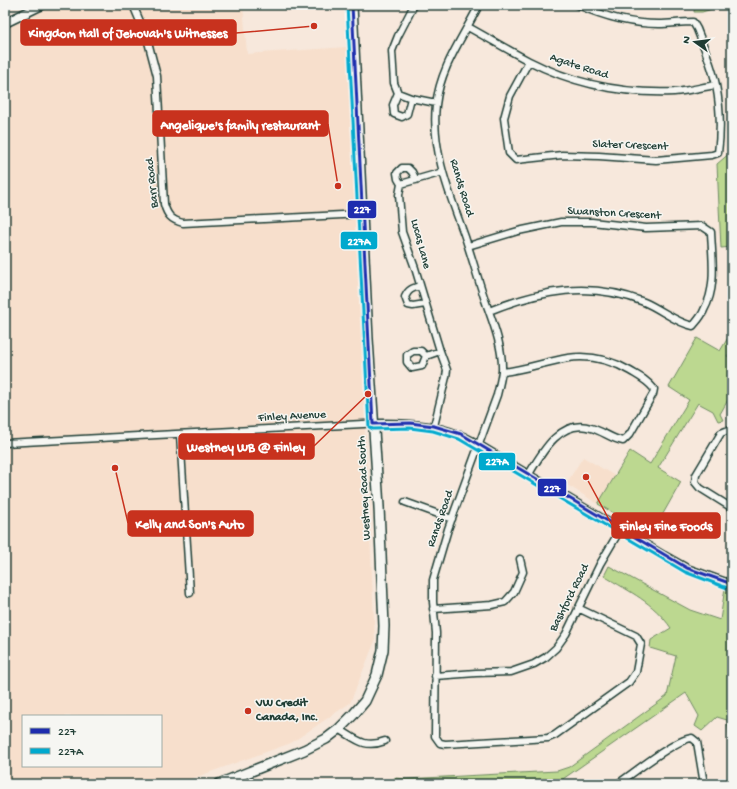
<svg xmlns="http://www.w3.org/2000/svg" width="737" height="789" font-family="'Gochi Hand',sans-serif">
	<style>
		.built { fill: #f7dfcc; fill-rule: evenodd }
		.green { fill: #bcd890; stroke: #6e8a62 }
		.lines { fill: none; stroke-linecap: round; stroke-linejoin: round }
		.minor-casing { stroke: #1f3d34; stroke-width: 9 }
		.tertiary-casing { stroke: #1f3d34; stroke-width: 11 }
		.secondary-casing { stroke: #1f3d34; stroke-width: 12 }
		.minor { stroke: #f6f6f2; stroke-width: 6 }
		.tertiary { stroke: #f6f6f2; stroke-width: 8 }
		.secondary { stroke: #f6f6f2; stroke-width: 9 }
		.bus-1-casing { stroke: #f6f6f2; stroke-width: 6 }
		.bus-2-casing { stroke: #f6f6f2; stroke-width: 6 }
		.bus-1 { stroke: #1e2dae; stroke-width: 3 }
		.bus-2 { stroke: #00a9ce; stroke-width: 3 }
		.poi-dot { fill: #c8321e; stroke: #f6f6f2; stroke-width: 1.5 }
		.labels { text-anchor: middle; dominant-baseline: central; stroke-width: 3; stroke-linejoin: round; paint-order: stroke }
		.street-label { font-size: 12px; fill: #1f3d34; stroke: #f6f6f2 }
		.poi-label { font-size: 12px; font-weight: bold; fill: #1f3d34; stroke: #f6f6f2; text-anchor: start }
		.leader { fill: none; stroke: #c8321e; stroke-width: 1.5 }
		.callout-dot { fill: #c8321e; stroke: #f6f6f2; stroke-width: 1.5 }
		.callout { fill: #c8321e; stroke: #c8321e; stroke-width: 1.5 }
		.callout-label { font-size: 13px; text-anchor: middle; font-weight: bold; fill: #fff }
		.line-badge { stroke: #f6f6f2; stroke-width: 1.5 }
		.badge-label { font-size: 11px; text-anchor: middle; font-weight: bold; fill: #fff }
	</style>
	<rect width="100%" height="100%" fill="#f7e8dc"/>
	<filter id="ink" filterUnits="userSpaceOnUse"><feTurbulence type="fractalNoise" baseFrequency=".025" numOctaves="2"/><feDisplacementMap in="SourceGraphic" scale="8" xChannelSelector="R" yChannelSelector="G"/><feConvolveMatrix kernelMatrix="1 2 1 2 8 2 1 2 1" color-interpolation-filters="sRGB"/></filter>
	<g filter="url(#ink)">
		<!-- built -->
		<path class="built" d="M50,5H243L247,54L347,47L375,641L350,703L291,743L177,784H5V25ZM23,716H161V766H23Z
			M583,457L615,476L598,504L566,484Z"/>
		<!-- green -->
		<path class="green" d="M695,5H732V24L726,5L702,12H694Z
			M732,147V247L721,248L717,164L731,152Z
			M732,331V348L727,356L732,359V393L720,414L723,420L718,421L713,411L698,403L658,468L681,482L651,535L598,504L630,451L650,464L689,400L669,387L697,338L720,351Z
			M609,566L690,610L720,620L725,588L732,590V716L728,720L732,721V757L727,720L717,717L702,731L695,726L699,716L686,693L560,781L543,784H482V783L464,784H394V778L406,779L557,771L569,767L667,696L676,656L650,648L651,640L671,628C653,602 630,592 604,576Z"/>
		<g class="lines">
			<defs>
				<path id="minor" d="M133,5L147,38L157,76L164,204C167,215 171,220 183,223L362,214
					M479,5C463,37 440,68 436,105C431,150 450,195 465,237C472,258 478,279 485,300C493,323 503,347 502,371C501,379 499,387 497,395L448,529L433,580V602L436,633L435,736L440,743L445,744L548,738L555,735L629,682L636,672L641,644L636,636L578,608
					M468,27C488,38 508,50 529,61C574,84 624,94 674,92C688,91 702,87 716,85
					M529,61L510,96L504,118L509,153L516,160L562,155L599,156L656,160L712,155L718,153C721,131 720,106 716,85C712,66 704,47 697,29L693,22C681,22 670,24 659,24C631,24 603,16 578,5
					M398,93L411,98L436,103
					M411,98L407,114L402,117L394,114L393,105L398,93L394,83L392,51L398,36L414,5
					M416,180L412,172L408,168H402L397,173L398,179L401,184L399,195L402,232L415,268L440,351L447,370L446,377L434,426
					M401,184L443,172
					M468,246L518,231L561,222H592L646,228L702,226L711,232C712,258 717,287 704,310C702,316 697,321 693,326C676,323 661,309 644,302C590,281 541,290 489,311
					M420,286C412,288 408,290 405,297L408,305L413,306L425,304
					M413,351H421L426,356L422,366L412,368L407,362V355Z
					M426,356L440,351
					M502,372C524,370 545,362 568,358C589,355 611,360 630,371C640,377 647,380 654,389L653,394L630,434L623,441C611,439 603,431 591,428C561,418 542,452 529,474
					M732,431H726L721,433L696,475L695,482L700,488L732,508
					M180,434L190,593
					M5,443L382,423C414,423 444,425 473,441L664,555L687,568L732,584
					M405,502L452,519
					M433,609L492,605L505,602L514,592L523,572L520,559
					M435,676L476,673L511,672L534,664L546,657L556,648L566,634L600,564L620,530
					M339,729C356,739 364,749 385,741
					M618,784C633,773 676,739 692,738L697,742L704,784"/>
				<path id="tertiary" d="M5,23L42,5"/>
				<path id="secondary" d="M219,784L304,750L326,739L339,729L353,715L365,701L377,675L383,650L384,626L379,507L368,339L352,5"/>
			</defs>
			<!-- minor casing -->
			<use href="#minor" class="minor-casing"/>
			<!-- tertiary casing -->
			<use href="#tertiary" class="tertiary-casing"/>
			<!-- secondary casing -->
			<use href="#secondary" class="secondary-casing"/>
			<!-- minor -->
			<use href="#minor" class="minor"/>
			<!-- tertiary -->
			<use href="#tertiary" class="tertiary"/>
			<!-- secondary -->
			<use href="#secondary" class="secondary"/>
			<defs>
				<path id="bus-1" d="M352,5L373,424L410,423L434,426L461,434L687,568L732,584"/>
				<path id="bus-2" d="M347,5L369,427L373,429L410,428L433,431L459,439L685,572L730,589"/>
			</defs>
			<!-- bus-1 casing -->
			<use href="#bus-1" class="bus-1-casing"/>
			<!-- bus-2 casing -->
			<use href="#bus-2" class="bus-2-casing"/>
			<!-- bus-1 -->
			<use href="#bus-1" class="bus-1"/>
			<!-- bus-2 -->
			<use href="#bus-2" class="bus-2"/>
		</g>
	</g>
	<!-- markers -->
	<circle class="poi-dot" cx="248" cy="711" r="4"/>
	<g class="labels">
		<!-- street labels -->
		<g class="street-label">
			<text transform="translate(579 67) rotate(18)">Agate Road</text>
			<text transform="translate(630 146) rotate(2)">Slater Crescent</text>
			<text transform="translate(153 183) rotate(-96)">Barr Road</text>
			<text transform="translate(461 188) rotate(73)">Rands Road</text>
			<text transform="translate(614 214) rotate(3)">Swanston Crescent</text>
			<text transform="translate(420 244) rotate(75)">Lucas Lane</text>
			<text transform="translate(292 417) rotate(-3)">Finley Avenue</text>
			<text transform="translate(365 488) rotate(-93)">Westney Road South</text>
			<text transform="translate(441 519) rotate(-71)">Rands Road</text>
			<text transform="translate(570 598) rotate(-63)">Bashford Road</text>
		</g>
		<!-- poi labels -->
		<g class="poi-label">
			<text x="256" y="704">VW Credit<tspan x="256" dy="14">Canada, Inc.</tspan></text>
		</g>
	</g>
	<!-- callouts -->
	<path class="leader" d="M314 26L236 33M338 186L328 124M368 394L314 446M115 468L128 523M586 477L612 525"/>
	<g class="callout-dot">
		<circle cx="314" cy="26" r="4"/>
		<circle cx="338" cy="186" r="4"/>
		<circle cx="368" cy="394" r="4"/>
		<circle cx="115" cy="468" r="4"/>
		<circle cx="586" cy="477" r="4"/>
	</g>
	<g class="callout">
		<rect x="21" y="20" width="215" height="25" rx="4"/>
		<rect x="153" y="111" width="175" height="25" rx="4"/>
		<rect x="179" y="434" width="135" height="25" rx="4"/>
		<rect x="128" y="511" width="125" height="25" rx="4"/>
		<rect x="612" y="513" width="108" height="25" rx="4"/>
	</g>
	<g class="callout-label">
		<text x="128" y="37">Kingdom Hall of Jehovah's Witnesses</text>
		<text x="240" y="129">Angelique's family restaurant</text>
		<text x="246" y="451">Westney WB @ Finley</text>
		<text x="190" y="528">Kelly and Son's Auto</text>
		<text x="666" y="530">Finley Fine Foods</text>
	</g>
	<g class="line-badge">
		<rect x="347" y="200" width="30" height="19" rx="4" fill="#1e2dae"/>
		<rect x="340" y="231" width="38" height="19" rx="4" fill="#00a9ce"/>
		<rect x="478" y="452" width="38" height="19" rx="4" fill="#00a9ce"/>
		<rect x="537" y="478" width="30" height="19" rx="4" fill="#1e2dae"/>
	</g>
	<g class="badge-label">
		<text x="362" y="213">227</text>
		<text x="359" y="245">227A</text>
		<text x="497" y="465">227A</text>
		<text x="552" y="492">227</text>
	</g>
	<!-- margin -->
	<rect width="737" height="789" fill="none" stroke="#f6f6f2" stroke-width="20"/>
	<rect x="10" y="10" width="717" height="769" fill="none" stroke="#1f3d34" stroke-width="1.5" filter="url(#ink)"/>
	<!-- legend -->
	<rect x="22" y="715" width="140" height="52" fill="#f6f6f2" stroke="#a0aca6"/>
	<rect x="30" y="728" width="20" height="6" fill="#1e2dae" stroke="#a0aca6"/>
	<text x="58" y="735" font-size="12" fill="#1f3d34">227</text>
	<rect x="30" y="748" width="20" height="6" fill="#00a9ce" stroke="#a0aca6"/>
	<text x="58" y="755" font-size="12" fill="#1f3d34">227A</text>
	<!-- north arrow -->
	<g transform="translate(695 42) rotate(284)" stroke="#f6f6f2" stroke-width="3" paint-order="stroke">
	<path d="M0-3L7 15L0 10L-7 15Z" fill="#1f3d34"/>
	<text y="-6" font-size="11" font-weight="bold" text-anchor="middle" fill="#1f3d34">N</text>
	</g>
</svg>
